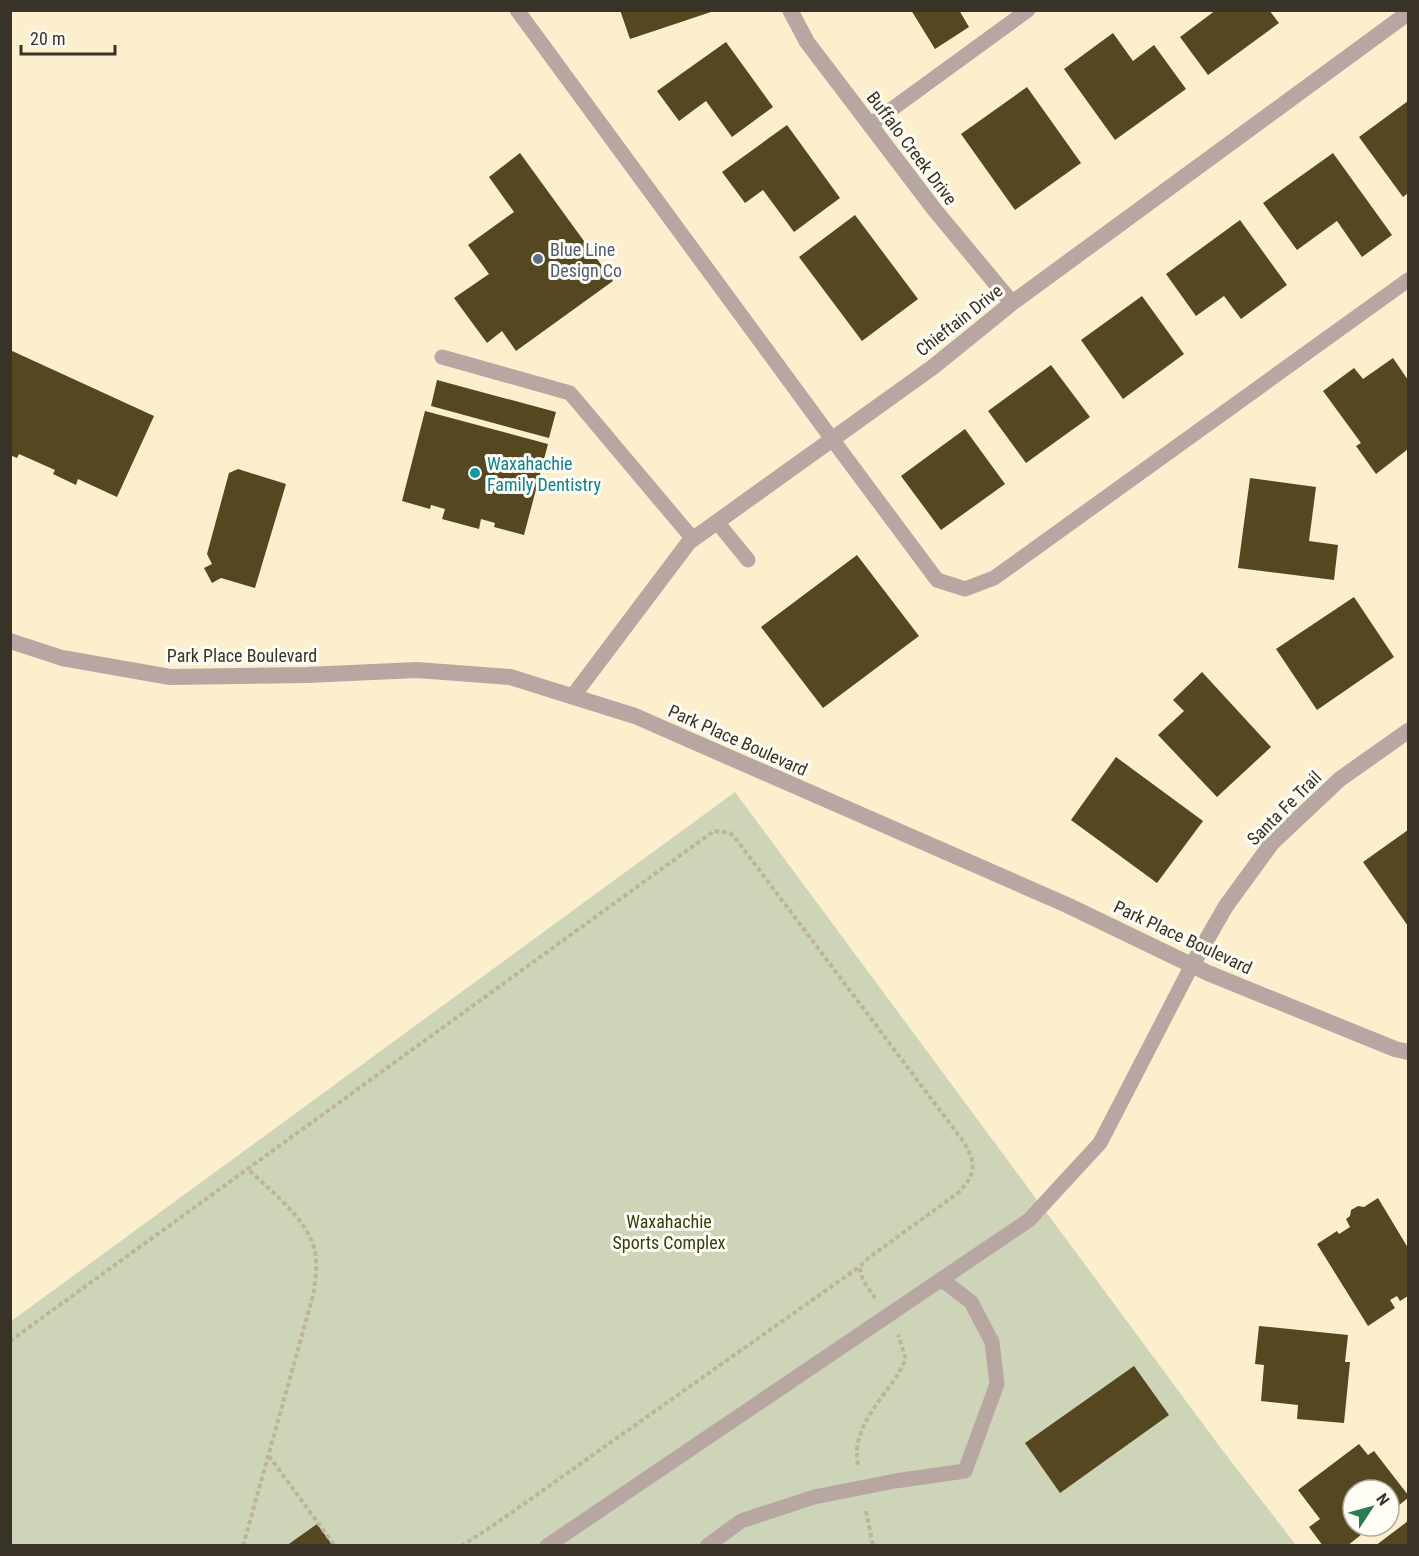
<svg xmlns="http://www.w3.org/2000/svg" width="1419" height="1556" font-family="'Roboto Condensed',sans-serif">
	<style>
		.green { fill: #cdd4b8 }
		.building { fill: #55471f }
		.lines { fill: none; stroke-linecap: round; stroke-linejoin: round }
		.path { stroke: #beb499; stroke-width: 4; stroke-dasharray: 4.5 3; stroke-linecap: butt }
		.service { stroke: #b7a6a2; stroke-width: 15 }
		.minor { stroke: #b7a6a2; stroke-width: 16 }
		.tertiary { stroke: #b7a6a2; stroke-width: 16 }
		.service-dot { fill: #5c6f8a; stroke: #fffdf6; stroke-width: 2 }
		.culture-dot { fill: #0f9aa8; stroke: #fffdf6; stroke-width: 2 }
		.labels { text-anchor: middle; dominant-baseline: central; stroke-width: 6; stroke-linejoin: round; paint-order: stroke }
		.street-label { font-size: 18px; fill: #383326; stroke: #fffdf6 }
		.service-label { font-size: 18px; fill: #4e5e75; stroke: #fffdf6; text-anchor: start }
		.culture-label { font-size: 18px; fill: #0d838f; stroke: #fffdf6; text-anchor: start }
		.park-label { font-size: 18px; fill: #343e0b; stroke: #fffdf6 }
	</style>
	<rect width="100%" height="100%" fill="#fbefcd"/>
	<!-- green -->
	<path class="green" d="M735,792L1223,1451L1296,1545H11L10,1322Z"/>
	<!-- building -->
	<path class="building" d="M620,10H710L711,12L630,39Z
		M911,10H959L969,27L935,49Z
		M1216,10H1269L1279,23L1208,75L1180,37Z
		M1113,33L1133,61L1154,45L1186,89L1115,140L1064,69Z
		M726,42L773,107L732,137L706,101L679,121L657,91Z
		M1027,87L1081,163L1015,210L961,134Z
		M1408,101V193L1403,197L1359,137Z
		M787,125L840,198L794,232L763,190L745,203L722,172Z
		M520,153L613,281L516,351L502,331L487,343L454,298L489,274L468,245L514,212L489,177Z
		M1333,153L1392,235L1362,257L1337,221L1297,250L1263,203Z
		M855,215L918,299L862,341L799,257Z
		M1240,220L1287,285L1241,319L1224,296L1196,316L1166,274Z
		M1142,296L1184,354L1123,399L1081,340Z
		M10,350L154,416L117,497L78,479L76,485L53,474L55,470L19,454L17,458L10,455Z
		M1393,358L1408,380V449L1376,474L1356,446L1361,443L1323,391L1354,368L1363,379Z
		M1051,365L1090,417L1026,463L988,411Z
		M437,380L556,412L549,438L431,406Z
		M425,411L548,444L524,535L494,527L495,523L481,519L479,529L442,519L445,509L431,505L430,509L402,501Z
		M965,429L1005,484L941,530L901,476Z
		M238,469L286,484L255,588L221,578L212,583L204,568L212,564L207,554L229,473Z
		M1250,478L1316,487L1309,541L1338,545L1334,580L1238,568Z
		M857,555L919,636L823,708L761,627Z
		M1354,597L1394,657L1317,710L1276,649Z
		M1202,672L1271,747L1217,797L1158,735L1184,711L1173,700Z
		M1116,757L1203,821L1157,883L1071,820Z
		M1408,830V926L1363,862Z
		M1378,1198L1408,1248V1296L1400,1301L1397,1296L1390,1300L1395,1308L1368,1326L1317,1244L1337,1231L1339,1234L1350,1227L1346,1219L1350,1216L1351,1210L1358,1206L1364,1207Z
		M1259,1326L1348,1335L1345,1362H1350L1344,1423L1297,1419L1298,1405L1261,1401L1264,1365L1255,1364Z
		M1134,1366L1169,1415L1060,1493L1025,1443Z
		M1359,1444L1368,1455L1374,1451L1408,1495V1498L1389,1513V1490H1353V1526H1372L1347,1546H1323L1309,1527L1320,1519L1298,1490Z
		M1408,1521V1546H1375Z
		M317,1524L333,1546H286Z"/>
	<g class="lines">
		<!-- path -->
		<path class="path" d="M10,1341L714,831L730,833L739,843L963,1141C976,1162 977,1174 958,1193L871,1256L859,1267L863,1280L875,1298
			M269,1456L335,1546
			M858,1465C851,1432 877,1405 894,1380C899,1373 902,1366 906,1359L898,1335
			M866,1511L873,1546
			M243,1546L314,1292C315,1281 317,1270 316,1259C314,1223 272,1193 248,1169
			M461,1546L491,1527L859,1267"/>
		<!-- service -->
		<path class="service" d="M517,10L832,439L937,580L965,589L994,578L1408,280
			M870,125L1028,10
			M442,357L570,393L693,539
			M717,522L748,560
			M547,1546L1029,1220L1100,1143L1192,965
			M707,1546L741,1521L814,1497L895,1481L965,1471L997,1384L992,1342L971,1302L941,1279"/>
		<!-- minor -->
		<path class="minor" d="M790,10L807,42L934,209L1012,303
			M573,696L689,542L933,367L1012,303L1408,13
			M1192,965L1226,906L1272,843L1340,779L1408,731"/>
		<!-- tertiary -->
		<path class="tertiary" d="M10,641L62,658L170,677L307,675L417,670L510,677L635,716L1067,905L1208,973L1395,1049L1408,1052"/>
	</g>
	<!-- markers -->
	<circle class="service-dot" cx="538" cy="259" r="6"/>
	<circle class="culture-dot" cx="475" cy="473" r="6"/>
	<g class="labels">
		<!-- street labels -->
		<g class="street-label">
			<text transform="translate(912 148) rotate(53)">Buffalo Creek Drive</text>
			<text transform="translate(959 320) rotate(-38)">Chieftain Drive</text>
			<text x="242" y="655">Park Place Boulevard</text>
			<text transform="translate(738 740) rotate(24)">Park Place Boulevard</text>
			<text transform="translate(1284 808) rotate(-45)">Santa Fe Trail</text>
			<text transform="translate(1183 937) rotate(25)">Park Place Boulevard</text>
		</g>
		<!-- service labels -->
		<g class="service-label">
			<text x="550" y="249">Blue Line<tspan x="550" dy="21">Design Co</tspan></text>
		</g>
		<!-- culture labels -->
		<g class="culture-label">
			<text x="487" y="463">Waxahachie<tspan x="487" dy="21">Family Dentistry</tspan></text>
		</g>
		<!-- park labels -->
		<g class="park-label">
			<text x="669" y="1221">Waxahachie<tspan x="669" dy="21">Sports Complex</tspan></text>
		</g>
	</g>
	<!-- border -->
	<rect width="1419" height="1556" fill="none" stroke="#383326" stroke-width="24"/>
	<!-- north arrow -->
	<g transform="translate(1371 1508) rotate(54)"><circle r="28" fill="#fffdf6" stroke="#afaca3" stroke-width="1.5"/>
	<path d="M0-4.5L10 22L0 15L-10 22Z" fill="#287e51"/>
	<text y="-9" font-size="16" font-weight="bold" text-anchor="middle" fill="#383326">N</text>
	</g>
	<!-- scale -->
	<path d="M21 45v9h94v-9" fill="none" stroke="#383326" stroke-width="3"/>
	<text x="30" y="45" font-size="18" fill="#383326" stroke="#fffdf6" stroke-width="4.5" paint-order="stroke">20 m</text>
</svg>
